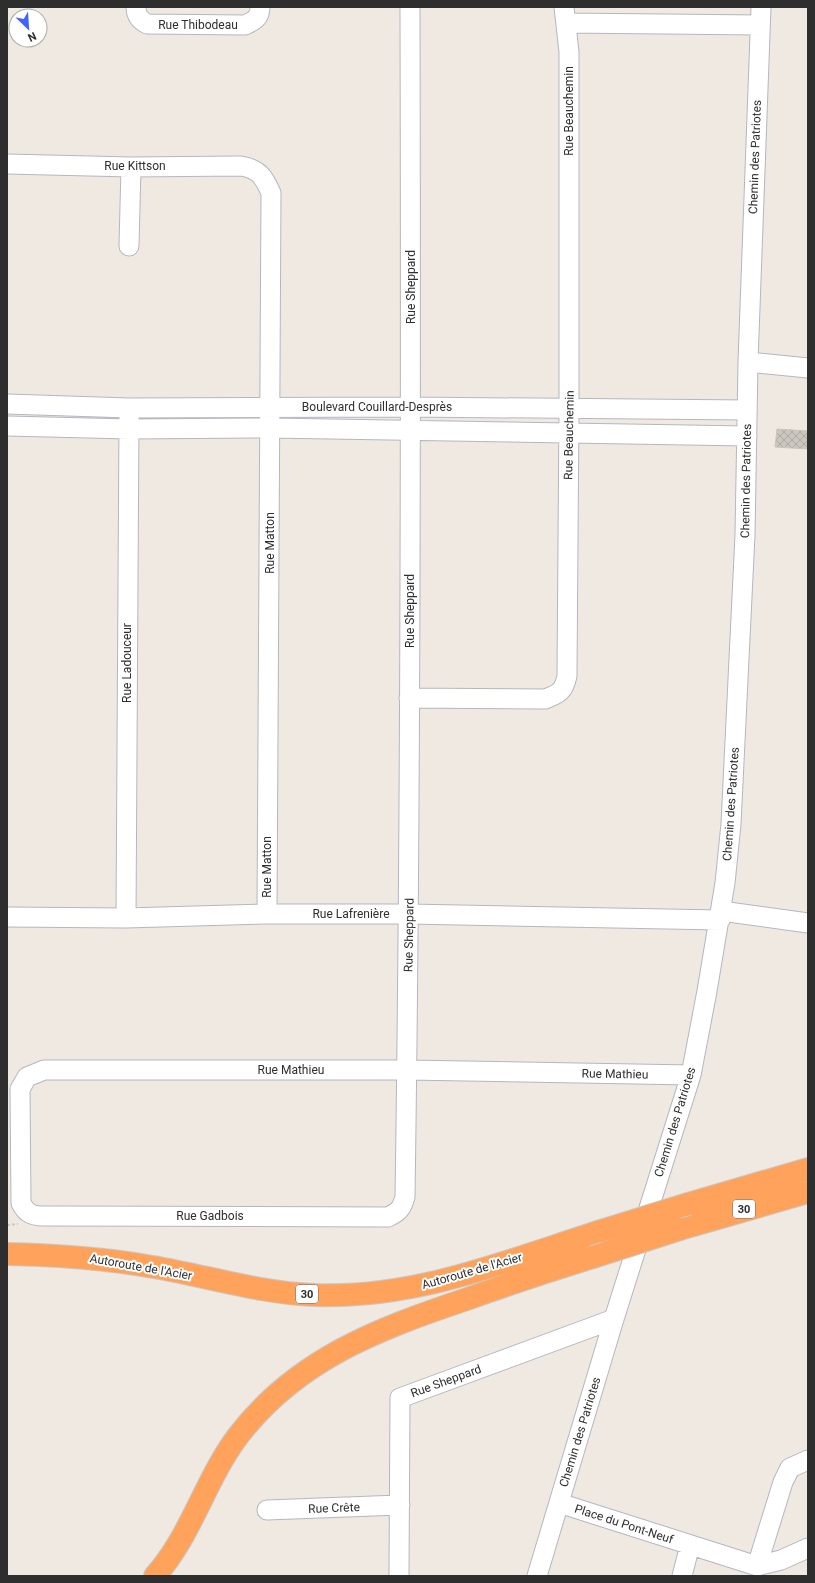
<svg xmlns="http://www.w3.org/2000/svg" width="815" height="1583" font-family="Roboto,sans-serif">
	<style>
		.building { fill: url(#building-cross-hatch); stroke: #cbc5ba }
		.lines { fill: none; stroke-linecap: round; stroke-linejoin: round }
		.minor-casing { stroke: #b4b7c1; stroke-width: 21 }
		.highway-casing { stroke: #c9c9c9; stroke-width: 24 }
		.path { stroke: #c9c9c9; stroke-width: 2; stroke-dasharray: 3 2; stroke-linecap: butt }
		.minor { stroke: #fff; stroke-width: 19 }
		.highway { stroke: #ffa35c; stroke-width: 22 }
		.highway-bridge-casing { stroke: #c9c9c9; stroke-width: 24; stroke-linecap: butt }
		.highway-bridge { stroke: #ffa35c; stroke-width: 22 }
		.labels { text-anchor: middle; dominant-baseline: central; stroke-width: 4; stroke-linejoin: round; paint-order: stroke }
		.shield { fill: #fff; stroke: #6d6d6d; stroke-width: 1 }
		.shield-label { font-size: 11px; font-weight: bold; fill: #2e2e2e }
		.street-label { font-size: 12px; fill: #2e2e2e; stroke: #fff }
	</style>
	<defs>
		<pattern id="building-cross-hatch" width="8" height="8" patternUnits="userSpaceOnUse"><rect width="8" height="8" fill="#cbc7bf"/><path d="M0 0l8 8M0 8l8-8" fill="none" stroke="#afaba4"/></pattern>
	</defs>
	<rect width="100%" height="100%" fill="#efe9e1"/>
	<!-- building -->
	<path class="building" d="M777,429L808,431V449L775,447Z"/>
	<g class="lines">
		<defs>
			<path id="minor" d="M136,7C136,16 140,20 147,24L245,25C254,21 260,18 260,7
				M410,7C411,404 411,800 405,1197C402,1208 399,1212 388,1217L43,1216C32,1216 26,1213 21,1203L20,1089L27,1077L44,1070H407L691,1075
				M566,23L760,25
				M7,164L131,167L241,166C259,169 264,177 271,193L267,914
				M129,246L131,167
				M748,362L808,368
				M7,404L129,408L411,407L747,410
				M7,426L129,429L270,428L747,436
				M409,698L545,699C559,694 564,691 567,676L569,408V52L564,7
				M721,911L808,923
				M7,917L126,918L267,914H409L720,920
				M126,918L129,418
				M559,1503L757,1566L781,1560L808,1548
				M267,1510L400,1505
				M757,1566L783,1482L790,1468L808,1460
				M399,1576L400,1398L614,1319
				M537,1576L614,1319L691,1075L707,991L725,883L731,824L745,535L748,362L761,7
				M682,1576L690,1545"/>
			<path id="highway" d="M688,1204L808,1169
				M680,1229L808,1192
				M7,1254C56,1255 104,1258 153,1267C207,1276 259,1293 315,1295C415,1299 507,1261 601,1231
				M155,1576C191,1536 205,1480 238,1436C297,1359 378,1329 467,1299C509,1284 551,1270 593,1257"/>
		</defs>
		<!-- minor casing -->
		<use href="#minor" class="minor-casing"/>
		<!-- highway casing -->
		<use href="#highway" class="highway-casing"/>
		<!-- path -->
		<path class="path" d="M7,1225L18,1224"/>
		<!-- minor -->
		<use href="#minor" class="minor"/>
		<!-- highway -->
		<use href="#highway" class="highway"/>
		<defs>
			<path id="highway-bridge" d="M601,1231L688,1204
				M593,1257L680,1229"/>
		</defs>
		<!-- highway-bridge casing -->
		<use href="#highway-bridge" class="highway-bridge-casing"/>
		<!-- highway-bridge -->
		<use href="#highway-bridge" class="highway-bridge"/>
	</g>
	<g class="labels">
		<!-- shield labels -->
		<g class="shield">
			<rect x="733" y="1200" width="22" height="18" rx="3"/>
			<rect x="296" y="1285" width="22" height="18" rx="3"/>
		</g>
		<g class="shield-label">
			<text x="744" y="1209">30</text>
			<text x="307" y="1294">30</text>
		</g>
		<!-- street labels -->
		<g class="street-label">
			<text x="198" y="25">Rue Thibodeau</text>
			<text transform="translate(569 111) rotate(-90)">Rue Beauchemin</text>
			<text transform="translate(755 157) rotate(-88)">Chemin des Patriotes</text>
			<text x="135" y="166">Rue Kittson</text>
			<text transform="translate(411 287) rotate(-90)">Rue Sheppard</text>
			<text x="377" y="407">Boulevard Couillard-Desprès</text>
			<text transform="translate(569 435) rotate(-89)">Rue Beauchemin</text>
			<text transform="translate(746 481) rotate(-89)">Chemin des Patriotes</text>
			<text transform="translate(270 543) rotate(-90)">Rue Matton</text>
			<text transform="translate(410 611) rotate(-90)">Rue Sheppard</text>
			<text transform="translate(127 663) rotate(-90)">Rue Ladouceur</text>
			<text transform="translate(731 804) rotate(-86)">Chemin des Patriotes</text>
			<text transform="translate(267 867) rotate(-90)">Rue Matton</text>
			<text x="351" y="914">Rue Lafrenière</text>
			<text transform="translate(409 935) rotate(-89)">Rue Sheppard</text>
			<text x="291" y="1070">Rue Mathieu</text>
			<text transform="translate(615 1074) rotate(1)">Rue Mathieu</text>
			<text transform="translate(675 1122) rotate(-73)">Chemin des Patriotes</text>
			<text x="210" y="1216">Rue Gadbois</text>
			<text transform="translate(141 1267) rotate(10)">Autoroute de l'Acier</text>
			<text transform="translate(472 1271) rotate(-16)">Autoroute de l'Acier</text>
			<text transform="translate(446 1381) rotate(-20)">Rue Sheppard</text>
			<text transform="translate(580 1432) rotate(-73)">Chemin des Patriotes</text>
			<text transform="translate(334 1508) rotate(-2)">Rue Crête</text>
			<text transform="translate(624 1524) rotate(18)">Place du Pont-Neuf</text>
		</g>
	</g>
	<!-- border -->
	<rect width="815" height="1583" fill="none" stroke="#2e2e2e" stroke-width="16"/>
	<!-- north arrow -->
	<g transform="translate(28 28) rotate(155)"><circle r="19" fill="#ffffff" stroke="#ababab"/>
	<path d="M0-3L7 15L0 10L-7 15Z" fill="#4264fb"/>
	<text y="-6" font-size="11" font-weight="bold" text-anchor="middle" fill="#2e2e2e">N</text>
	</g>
</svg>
